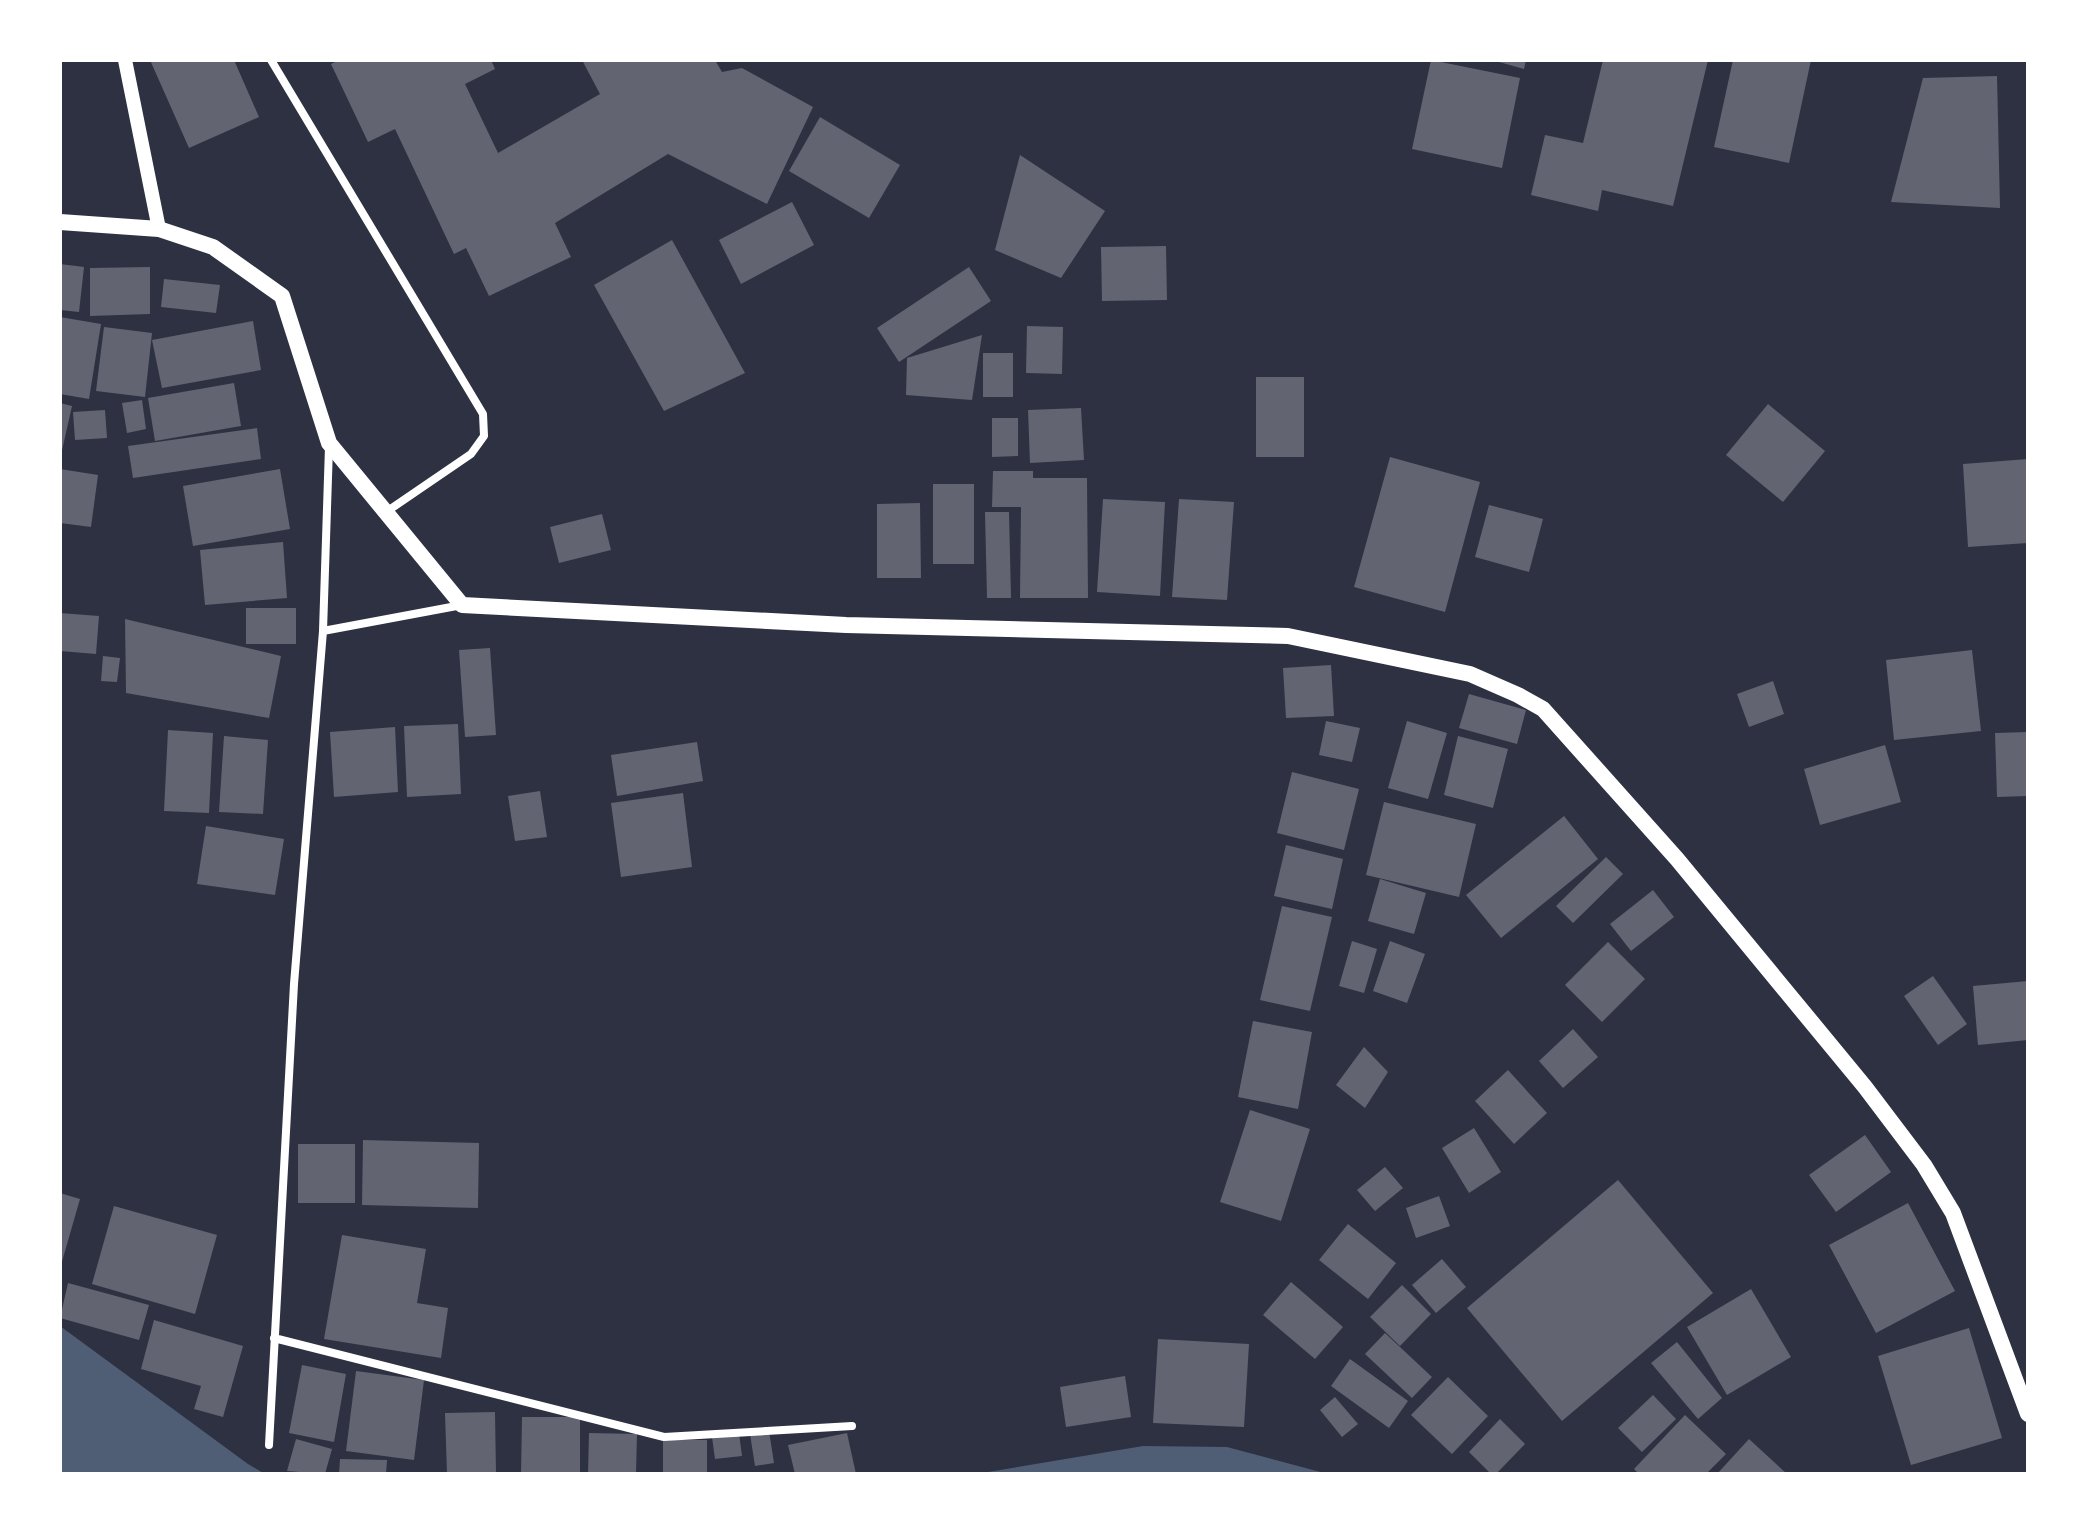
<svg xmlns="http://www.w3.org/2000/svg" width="2088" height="1534" font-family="'Nunito Sans',sans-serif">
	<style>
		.water { fill: #4f5d75 }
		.building { fill: #626471 }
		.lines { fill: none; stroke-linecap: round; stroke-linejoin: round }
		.minor { stroke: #fff; stroke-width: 8 }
		.tertiary { stroke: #fff; stroke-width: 14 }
		.secondary { stroke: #fff; stroke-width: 16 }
	</style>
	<rect width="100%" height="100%" fill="#2d3142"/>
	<!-- water -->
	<path class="water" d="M60,1326L248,1464L265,1474H60Z
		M1143,1446L1227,1447L1328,1474H976Z"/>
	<!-- building -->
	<path class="building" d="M150,60H234L259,117L189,148Z
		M339,60H491L495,69L465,84L498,153L600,94L582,60H715L722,72L742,68L813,107L767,204L668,154L555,223L571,257L489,296L466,248L454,254L395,129L368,142L331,64Z
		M1431,60L1520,78L1502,168L1412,149Z
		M1492,60H1526L1524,69Z
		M1603,60H1708L1673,206L1602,190L1598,211L1531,195L1545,135L1583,143Z
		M1733,60H1811L1789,163L1714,147Z
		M1997,76L2000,208L1891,202L1923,78Z
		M820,117L900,165L869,218L789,171Z
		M1020,155L1105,211L1061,278L995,250Z
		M792,202L814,245L741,284L719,240Z
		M672,240L745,373L664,411L594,285Z
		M1166,246L1167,300L1102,301L1101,247Z
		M60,264L84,267L79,312L60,310Z
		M150,267V314L90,316V268Z
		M969,267L991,301L899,362L877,328Z
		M164,279L220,285L216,313L161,307Z
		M60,317L101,324L89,399L60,394Z
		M253,321L261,370L162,388L152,340Z
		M1027,326L1063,327L1062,374L1026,373Z
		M104,327L152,333L145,397L96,391Z
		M982,335L972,400L906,395L907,358Z
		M983,353H1013V397H983Z
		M1256,377H1304V457H1256Z
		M234,383L241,426L155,441L148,398Z
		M142,400L146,429L127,433L122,403Z
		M60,403L72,406L61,455H60Z
		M1768,404L1825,451L1783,502L1726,455Z
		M1081,408L1084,460L1030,463L1028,410Z
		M105,410L107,438L75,440L73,412Z
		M992,418H1018V456L992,457Z
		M257,428L261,459L133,478L128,446Z
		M1390,457L1480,482L1445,612L1354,587Z
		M2028,459V543L1968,547L1963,464Z
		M60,469L98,475L91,527L60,523Z
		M280,469L290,529L193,546L183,486Z
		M993,471H1033V478H1087L1088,598H1020L1021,507H992Z
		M933,484H974V564H933Z
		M1103,499L1165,502L1160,596L1097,592Z
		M1179,499L1234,502L1227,600L1172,597Z
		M920,503L921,578H877V504Z
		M1489,505L1543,519L1529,572L1475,557Z
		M985,512H1009L1011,598H987Z
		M602,514L611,550L559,563L550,527Z
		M283,542L287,598L205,605L200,550Z
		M246,608H296V644H246Z
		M60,613L99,616L96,654L60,651Z
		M125,619L281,656L269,718L126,693Z
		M490,648L496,735L465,737L459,650Z
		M1972,650L1981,731L1894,740L1886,660Z
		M103,656L120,658L117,682L101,681Z
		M1331,665L1334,716L1286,718L1283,668Z
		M1773,681L1784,714L1749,727L1737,694Z
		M1469,694L1526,710L1517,744L1459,728Z
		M1326,721L1360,728L1352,762L1319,755Z
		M1407,721L1447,733L1428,799L1388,788Z
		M458,724L461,794L407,797L404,726Z
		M395,727L398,792L334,797L330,732Z
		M168,730L213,733L209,813L164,811Z
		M2028,732V796L1997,797L1995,733Z
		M224,736L268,740L263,814L219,812Z
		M1458,736L1508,749L1493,808L1444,795Z
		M697,742L703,781L617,796L611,755Z
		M1885,745L1901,802L1820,825L1804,769Z
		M1292,772L1359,789L1344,850L1277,833Z
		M540,791L547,837L515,841L508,796Z
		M683,793L692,867L621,877L611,803Z
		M1384,802L1476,824L1459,897L1366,875Z
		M1564,816L1598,859L1501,938L1466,895Z
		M206,826L284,839L275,895L197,884Z
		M1286,845L1343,859L1332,909L1274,896Z
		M1606,857L1623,874L1573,923L1556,906Z
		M1380,879L1426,893L1414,934L1368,921Z
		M1653,890L1674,917L1631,951L1610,924Z
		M1282,906L1332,917L1310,1011L1260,1000Z
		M1352,941L1377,949L1364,993L1339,986Z
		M1390,941L1425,954L1407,1003L1373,991Z
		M1608,942L1645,979L1602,1022L1565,985Z
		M1933,976L1967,1024L1938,1045L1904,996Z
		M2028,981V1040L1978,1045L1973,986Z
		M1253,1021L1312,1032L1298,1109L1238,1097Z
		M1573,1029L1598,1057L1563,1088L1539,1061Z
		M1364,1047L1388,1072L1365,1108L1336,1085Z
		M1508,1070L1547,1113L1514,1144L1475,1101Z
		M1250,1110L1310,1129L1281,1221L1220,1202Z
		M1474,1128L1501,1172L1469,1193L1442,1148Z
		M1865,1135L1891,1172L1836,1212L1809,1175Z
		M363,1140L479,1143L478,1208L362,1205Z
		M298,1144H355V1203H298Z
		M1385,1167L1403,1188L1375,1211L1357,1190Z
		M1618,1180L1713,1293L1562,1421L1467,1308Z
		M60,1193L80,1199L61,1265H60Z
		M1439,1196L1450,1226L1416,1238L1406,1208Z
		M1908,1203L1955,1291L1876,1333L1829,1245Z
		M114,1206L217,1235L195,1314L92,1284Z
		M1348,1224L1396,1263L1368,1299L1319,1260Z
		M342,1235L426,1249L417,1303L448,1308L441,1358L324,1339Z
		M1442,1259L1466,1287L1436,1313L1412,1285Z
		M1291,1282L1343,1327L1315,1359L1263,1315Z
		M68,1283L149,1305L139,1340L60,1318Z
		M1402,1285L1431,1314L1400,1346L1370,1317Z
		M1751,1289L1791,1357L1727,1395L1687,1327Z
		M154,1320L243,1346L223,1417L194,1409L201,1386L141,1369Z
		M1969,1328L2002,1438L1911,1465L1878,1356Z
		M1385,1333L1432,1377L1412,1398L1365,1354Z
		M1158,1339L1249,1344L1244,1427L1153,1423Z
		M1677,1342L1722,1398L1698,1419L1651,1363Z
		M1350,1359L1408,1401L1389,1428L1331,1386Z
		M302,1365L346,1374L334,1442L289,1433Z
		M356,1371L424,1380L414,1460L346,1451Z
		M1125,1376L1131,1417L1066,1427L1060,1387Z
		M1448,1377L1488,1416L1452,1454L1411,1415Z
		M1653,1395L1676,1419L1642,1452L1618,1428Z
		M1335,1397L1358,1424L1342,1437L1320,1410Z
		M495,1412L496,1473L447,1474L445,1413Z
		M1685,1415L1726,1454L1706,1474H1639L1634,1469Z
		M522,1417H580V1474H521Z
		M1500,1419L1525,1444L1496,1474H1491L1469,1452Z
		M769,1431L774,1463L755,1466L750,1434Z
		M589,1433L637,1434L636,1474H588Z
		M739,1433L742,1456L715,1459L712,1437Z
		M847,1433L856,1474H795L788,1445Z
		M296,1439L332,1449L325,1474L287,1471Z
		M1749,1439L1787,1474H1717Z
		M663,1440H707V1474H663Z
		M340,1459L387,1460L386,1474H339Z"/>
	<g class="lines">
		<!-- minor -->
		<path class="minor" d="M271,60L483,414L484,436L471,454L386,512
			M323,631L462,605
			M274,1338L664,1437L852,1426
			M269,1445L294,984L323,631L329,447"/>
		<!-- tertiary -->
		<path class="tertiary" d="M125,60L159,229"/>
		<!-- secondary -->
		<path class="secondary" d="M60,222L159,229L213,247L282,296L329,443L462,605L846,625L1288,636L1470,674L1518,695L1543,709L1677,859L1865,1087L1924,1165L1953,1213L2028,1414"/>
	</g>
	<!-- border -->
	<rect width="2088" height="1534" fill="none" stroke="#ffffff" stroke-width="124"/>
</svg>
